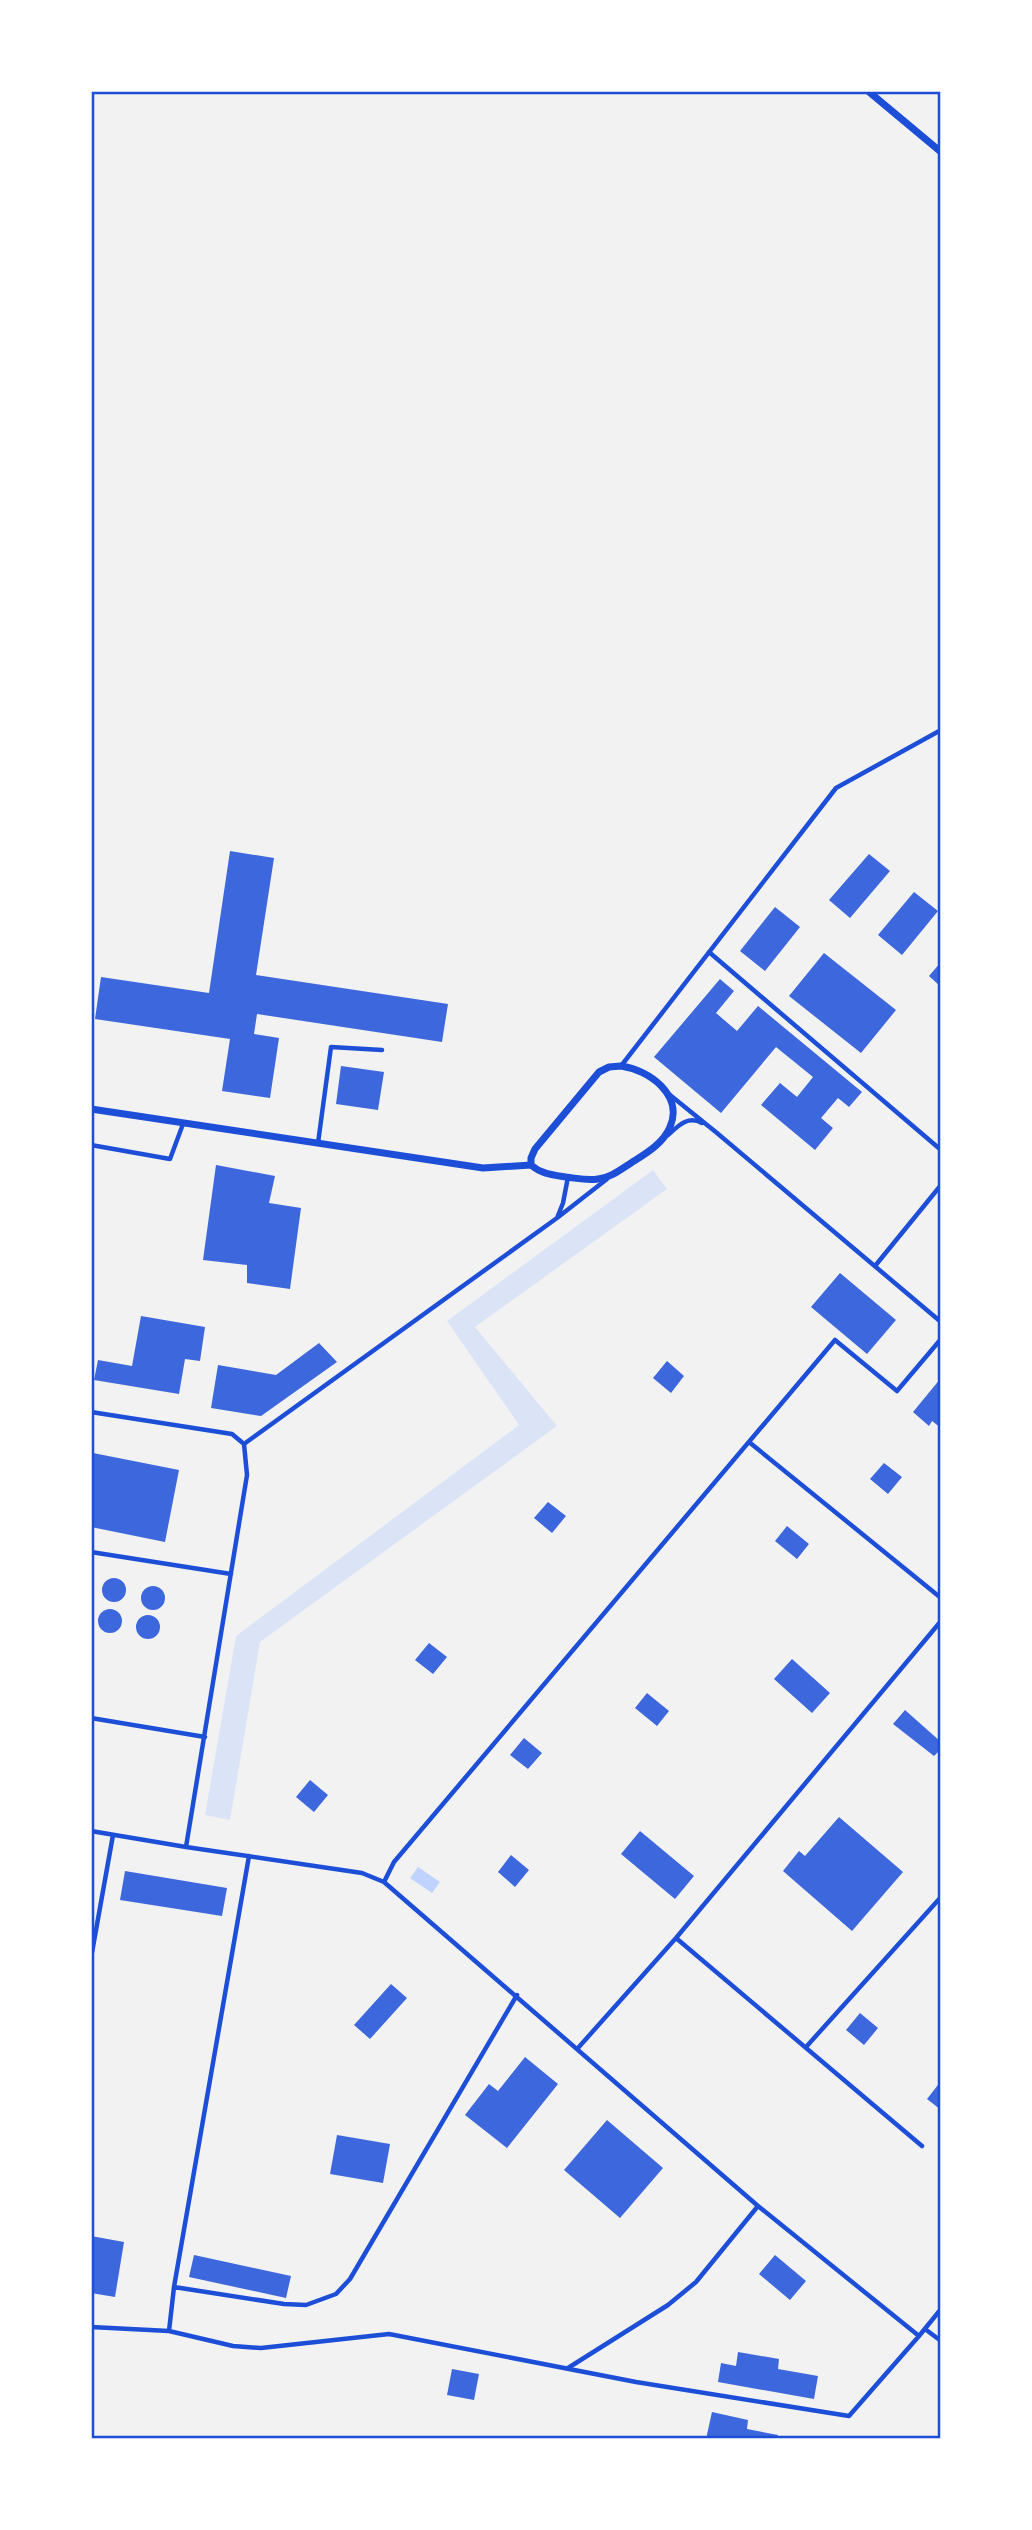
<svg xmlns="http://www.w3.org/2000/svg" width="1032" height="2530" font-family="Manrope,sans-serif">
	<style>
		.green { fill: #dbe4f7 }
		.water { fill: #bfd3fe }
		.building { fill: #3d67dc }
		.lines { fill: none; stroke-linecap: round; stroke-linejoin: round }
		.service { stroke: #1d4ed8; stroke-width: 4.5 }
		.minor { stroke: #1d4ed8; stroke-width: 7 }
		.neatline { fill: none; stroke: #1d4ed8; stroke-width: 2.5 }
	</style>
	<rect width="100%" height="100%" fill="#f2f2f2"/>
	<!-- green -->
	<path class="green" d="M653,1170L667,1189L475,1327L557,1426L260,1642L230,1820L205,1815L236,1636L519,1425L447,1321Z"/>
	<!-- water -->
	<path class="water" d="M418,1867L440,1882L432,1893L410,1878Z"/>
	<!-- building -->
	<path class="building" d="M230,851L274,858L256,975L448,1004L442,1042L257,1014L254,1034L279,1038L270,1098L222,1091L230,1039L95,1019L101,977L209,993Z
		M869,854L890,871L850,918L829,900Z
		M914,892L938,911L902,955L878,935Z
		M775,907L800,927L765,971L740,951Z
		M824,953L896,1010L861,1053L789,996Z
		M941,962V987L929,976Z
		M720,979L734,991L716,1013L737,1031L758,1006L862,1092L849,1107L838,1098L821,1118L833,1128L815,1150L761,1105L780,1083L797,1097L813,1077L776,1047L721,1113L654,1057Z
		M341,1066L384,1072L378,1110L336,1104Z
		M216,1165L275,1176L269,1203L301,1208L290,1289L247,1283V1265L203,1260Z
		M840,1273L896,1320L867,1354L811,1307Z
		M141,1316L205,1327L200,1361L185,1359L179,1394L94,1380L98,1360L132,1366Z
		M319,1343L337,1362L261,1416L211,1408L218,1365L276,1375Z
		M667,1361L684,1376L671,1393L653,1378Z
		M941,1378V1428L932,1421L929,1426L913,1412Z
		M93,1453L179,1470L165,1542L91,1527V1465Z
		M884,1463L902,1477L888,1494L870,1479Z
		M548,1502L566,1516L552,1533L534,1518Z
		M787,1526L809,1544L797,1559L775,1541Z
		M102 1590a12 12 0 1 1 24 0a12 12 0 1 1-24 0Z
		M141 1598a12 12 0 1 1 24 0a12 12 0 1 1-24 0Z
		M98 1621a12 12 0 1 1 24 0a12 12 0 1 1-24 0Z
		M136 1627a12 12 0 1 1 24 0a12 12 0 1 1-24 0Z
		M429,1643L447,1657L433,1674L415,1660Z
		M792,1659L830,1693L812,1713L774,1679Z
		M647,1693L669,1711L657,1726L635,1708Z
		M905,1710L941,1742V1749L934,1756L893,1724Z
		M524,1738L542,1753L528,1769L510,1755Z
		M310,1780L328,1795L314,1812L296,1797Z
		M839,1817L903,1872L852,1931L783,1871L799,1851L805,1856Z
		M640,1831L694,1876L675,1899L621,1854Z
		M511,1855L529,1870L515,1887L498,1872Z
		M125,1871L227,1888L222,1916L120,1900Z
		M391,1984L407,1998L370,2039L354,2025Z
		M860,2013L878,2028L864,2045L846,2030Z
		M525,2057L558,2084L507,2148L465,2115L489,2084L498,2091Z
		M941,2081V2110L927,2099Z
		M607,2120L663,2168L620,2218L564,2170Z
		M337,2135L390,2144L383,2183L330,2174Z
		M91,2236L124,2242L115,2297L91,2293Z
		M194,2255L291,2276L286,2298L189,2277Z
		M775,2255L806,2281L790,2300L759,2274Z
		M738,2352L779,2359L778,2369L818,2376L814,2399L718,2382L721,2363L736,2366Z
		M452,2369L479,2374L474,2400L447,2395Z
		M712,2412L748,2420L747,2429L778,2435L777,2439H706Z"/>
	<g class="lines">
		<!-- service -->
		<path class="service" d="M709,952L941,1150
			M621,1066L836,788L941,730
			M670,1095L717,1133L941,1322
			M668,1135C678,1126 688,1115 702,1123
			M318,1143L331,1047L382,1050
			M91,1145L170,1159L183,1124
			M568,1177L563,1203L557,1218L607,1179
			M875,1266L941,1185
			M91,1412L232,1434L244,1444L247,1475L186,1847L91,1831
			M749,1442L941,1598
			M244,1444L557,1218
			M91,1552L231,1574
			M91,1718L205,1737
			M186,1847L362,1873L384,1882L758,2206L919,2336L941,2309
			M249,1856L174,2287L284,2304L306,2305L336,2294L350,2279L517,1995
			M384,1882L394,1862L835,1340L897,1391L941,1339
			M676,1938L922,2146
			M91,1958L113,1835
			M806,2047L941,1897
			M578,2048L676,1938L941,1621
			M91,2327L169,2331L174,2287
			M925,2329L941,2341
			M169,2331L233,2346L261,2348L389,2334L636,2382L849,2416L919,2336
			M568,2368L668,2305L696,2282L758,2206"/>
		<!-- minor -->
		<path class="minor" d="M868,91L941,152
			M621,1066C649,1070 684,1095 670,1127C663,1144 645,1154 631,1163C620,1170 610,1178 598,1179C587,1181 576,1178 566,1177C553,1175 541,1174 531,1165V1158L535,1149L599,1072L609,1067Z
			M91,1109L483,1168L531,1165"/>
	</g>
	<!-- border -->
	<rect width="1032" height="2530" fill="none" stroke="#ffffff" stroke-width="186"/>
	<rect x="93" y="93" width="846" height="2344" class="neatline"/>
</svg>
